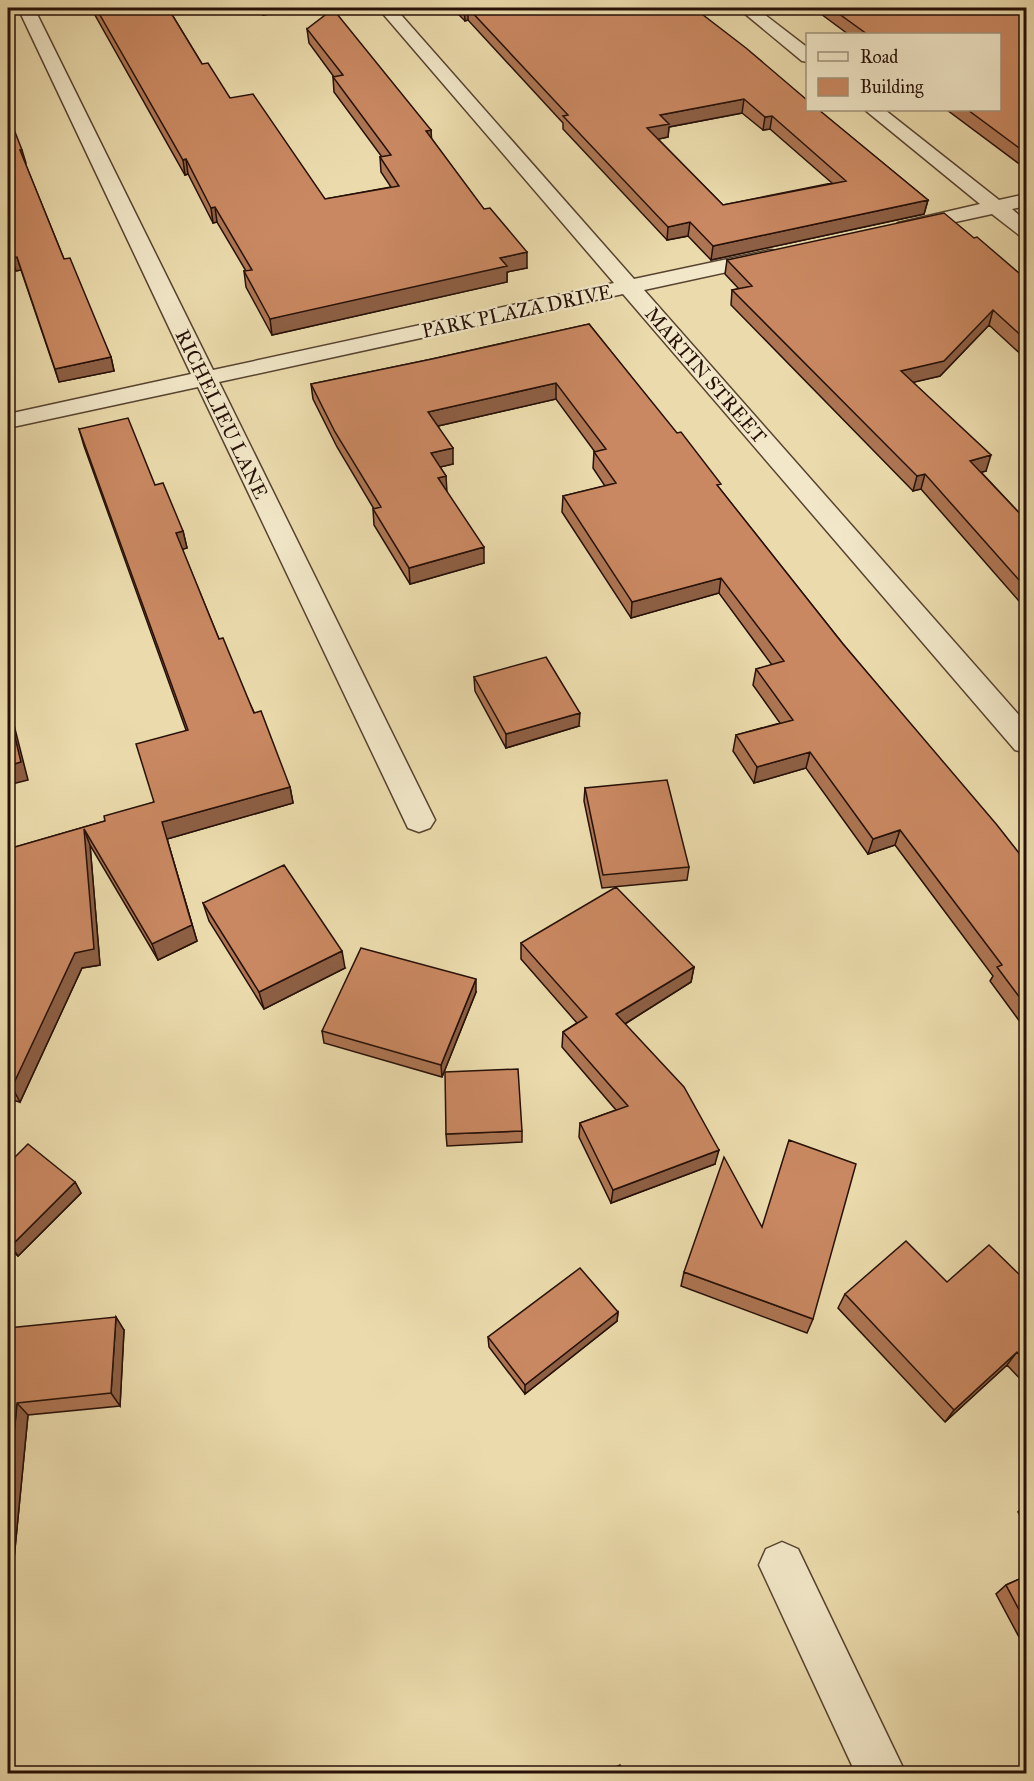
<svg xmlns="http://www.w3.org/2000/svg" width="1034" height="1781" font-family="'IM FELL Great Primer',serif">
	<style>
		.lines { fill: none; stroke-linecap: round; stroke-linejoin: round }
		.minor-casing { stroke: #574330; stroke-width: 3 }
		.minor { fill: #f2e8c9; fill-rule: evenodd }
		.wall { fill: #ad7553; stroke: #261007; stroke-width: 1.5; fill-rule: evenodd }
		.shaded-wall { fill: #8d5f44; stroke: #261007; stroke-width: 1.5 }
		.building { fill: #c98861; stroke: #261007; stroke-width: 1.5; fill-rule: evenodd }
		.labels { text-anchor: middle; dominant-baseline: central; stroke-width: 4.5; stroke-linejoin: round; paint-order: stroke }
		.far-street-label { font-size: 20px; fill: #261007; stroke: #f2e8c9 }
	</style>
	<rect width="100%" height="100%" fill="#ebdbac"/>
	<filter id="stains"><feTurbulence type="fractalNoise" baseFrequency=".00333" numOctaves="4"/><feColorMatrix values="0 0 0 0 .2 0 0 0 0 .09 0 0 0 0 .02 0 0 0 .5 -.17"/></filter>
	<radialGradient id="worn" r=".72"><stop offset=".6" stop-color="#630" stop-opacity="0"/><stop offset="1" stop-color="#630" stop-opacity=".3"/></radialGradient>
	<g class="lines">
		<defs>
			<path id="minor" d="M18,8H34L213,370L614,283L378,8H395L634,279L770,250L778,251L781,256L778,261L644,290L1026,723V753L1015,750L623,294L219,382L435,820L430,828L419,832L408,828L198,387L8,428V414L191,374Z
				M738,8H756L808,48V62L802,61Z
				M865,110H885L999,200L1026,194V206L1012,209L1026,221V237L1019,235L992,214L905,233L898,231L895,227L898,223L980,204Z
				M782,1542L798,1549L906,1774H856L759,1565L766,1549Z"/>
		</defs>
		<!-- minor casing -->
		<use href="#minor" class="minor-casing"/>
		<!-- minor -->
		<use href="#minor" class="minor"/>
	</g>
	<!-- wall -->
	<path class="wall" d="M91,8H168L202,64L230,98L325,199L391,187L381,172L380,157H382L334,92L333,77H334L309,43L307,29L431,130V138L527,268L507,272V282L272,335L246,287L244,271H246L217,222L213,223L188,174L185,175Z
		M258,8H312L263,15Z
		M452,8H694L928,200L924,214L711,260L688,236L667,240L563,129V123L468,20L465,21ZM742,113L763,130L770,129L832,183L723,205L658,139L668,137L669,127Z
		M813,8H1026V169L947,110H999V34H848Z
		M8,114L25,163L64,259L111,357L114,371L59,382L21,270L16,271L8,249Z
		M974,238L1026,279V359L989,325L940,376L913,382L986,471L981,472L1025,519H1026V617L1024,615L1026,609L921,489L913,491L731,305L732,290L739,289L725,274L727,260Z
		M589,324L843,644L1026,862V1030L990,981L993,976L895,845L868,854L806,768L754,783L733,751L736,735L780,723L753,685L756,669L772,665L719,593L631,618L562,512L563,496L605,486L593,468L594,452H595L556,399L438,426L453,464L440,467L446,476V491L484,563L410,584L374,525L373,509H374L337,447L313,399L311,384L432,359Z
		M79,429L155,485L183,531L187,548L182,549L219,639L290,787L293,803L167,839L197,941L158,960L90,845L100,965L82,968L20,1102L8,1099V849L105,821L154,802L186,730L84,446Z
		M474,677L579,726L506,748L475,691Z
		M585,788L689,867L687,880L602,888L584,801Z
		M203,903L345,968L264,1009L209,921Z
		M521,943L694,967L691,982L625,1024L715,1164L611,1203L579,1137L580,1123L616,1110L562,1047L563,1032L577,1023L521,959Z
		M476,992L442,1077L324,1043L322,1031Z
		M522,1131V1142L447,1146L446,1134Z
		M8,1164L75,1182L81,1193L18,1256L8,1248Z
		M684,1272L813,1319L807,1333L681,1286Z
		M1026,1281V1385L1007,1365L945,1422L838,1308L845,1294L947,1282Z
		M618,1312L617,1321L525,1394L489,1347L488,1337Z
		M8,1328L124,1330L120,1406L28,1415L14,1559H8Z
		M1026,1504V1526L1018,1512Z
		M1026,1576V1650L996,1594L1006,1585Z"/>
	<!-- shaded-wall -->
	<path class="shaded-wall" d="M262,8H312L263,15Z
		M464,8H468V20L465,21Z
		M744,99L742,113L669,127L668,137L646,142L647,128L660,115Z
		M772,116L770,129L763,130L765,117Z
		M431,130L432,145L426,131Z
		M20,150H22L26,163H23Z
		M186,159L188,174L185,175L183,160Z
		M928,200L924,214L711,260L713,246Z
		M215,207L217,222L213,223L211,208Z
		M690,222L688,236L667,240L668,227Z
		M527,252V268L507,272V282L272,335L270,319L500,258Z
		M17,257L21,270L16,271L12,258Z
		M993,310L989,325L940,376L898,386L901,371Z
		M111,357L114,371L59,382L55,369Z
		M556,383V399L429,428L428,412Z
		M453,448V464L432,469L431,453Z
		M991,455L986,471L966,476L970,461Z
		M925,474L921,489L913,491L917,476Z
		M446,476L447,492L438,478Z
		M183,531L187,548L180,550L176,533Z
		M484,547V563L410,584L409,568Z
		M721,578L719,593L631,618L632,602Z
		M8,708L14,725L28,780L8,785Z
		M580,713L579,726L506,748V734Z
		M810,752L806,768L754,783L757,767Z
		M290,787L293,803L167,839L197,941L158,960L152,944L162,822Z
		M84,829L90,845L100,965L82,968L20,1102L12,1087Z
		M900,830L895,845L868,854L873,839Z
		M342,951L345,968L264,1009L259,992Z
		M694,967L691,982L615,1030L616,1014Z
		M476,979V992L442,1077L441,1065Z
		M719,1150L715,1164L611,1203L613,1190Z
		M75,1182L81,1193L18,1256L11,1246Z
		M618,1312L617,1321L525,1394V1385Z
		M116,1317L124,1330L120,1406L111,1393Z
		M1017,1352L1007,1365L945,1422L954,1410Z
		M17,1403L28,1415L14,1559L8,1553V1499Z"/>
	<!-- building -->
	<path class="building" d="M96,8H168L202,64L208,63L230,98L253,94L325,199L399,186L380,157L391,155L333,77L343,75L307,29L333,9L431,130L426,131L484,209L490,208L527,252L500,258L507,266L270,319L244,271L252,270L215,207L211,208L186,159L183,160Z
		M463,8H694L746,48L807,100V110H819L928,200L713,246L690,222L668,227L563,116L568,115L468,8ZM744,99L765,117L772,116L846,181L723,205L647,128L669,124L660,115Z
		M831,8H1026V153L968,110H999V34H867Z
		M8,114L22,150H20L64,259L70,258L111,357L55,369L17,257L12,258L8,246Z
		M944,213L974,238L977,237L1026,279V340L993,310L944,361L901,371L991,455L970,461L1025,519H1026V588L925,474L917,476L732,290L752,286L727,260Z
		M589,324L677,433L681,432L721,484L717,485L843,644L997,825L1026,862V1006L997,967L1002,965L900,830L873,839L810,752L757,767L736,735L793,720L756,669L784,661L721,578L632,602L563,496L616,483L594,452L606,449L556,383L428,412L453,448L431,453L446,476L438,478L484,547L409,568L373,509L381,507L335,432L311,384L432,359Z
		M128,418L155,485L163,483L183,531L176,533L219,639L223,638L254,713L261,711L290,787L162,822L192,925L152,944L84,829L94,949L75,953L12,1087L8,1086V849L105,821L104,816L154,802L136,744L188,730L79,429Z
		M546,657L580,713L506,734L474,677Z
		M8,708L21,762L8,766Z
		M667,780L689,867L603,875L585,788Z
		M284,865L342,951L259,992L203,903Z
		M616,887L694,967L616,1014L684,1087L719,1150L613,1190L580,1123L628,1106L563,1032L587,1017L521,943Z
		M361,948L476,979L441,1065L322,1031Z
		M518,1069L522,1131L446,1134L445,1072Z
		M789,1140L856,1164L813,1319L684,1272L724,1157L762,1227Z
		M28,1144L75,1182L11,1246L8,1243V1164Z
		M906,1241L947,1282L989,1245L1026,1281V1362L1017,1352L954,1410L845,1294Z
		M580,1268L618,1312L525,1385L488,1337Z
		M116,1317L111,1393L17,1403L8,1499V1328Z
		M1026,1576V1623L1006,1585Z
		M620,1765L624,1773H603Z"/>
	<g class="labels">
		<!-- far-street labels -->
		<g class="far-street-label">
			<text transform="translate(517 311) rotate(-12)">PARK PLAZA DRIVE</text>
			<text transform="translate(706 375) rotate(49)">MARTIN STREET</text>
			<text transform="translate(222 414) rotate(64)">RICHELIEU LANE</text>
		</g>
	</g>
	<!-- margin -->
	<rect width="1034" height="1781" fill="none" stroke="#ebdbac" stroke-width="30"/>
	<rect x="9" y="9" width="1016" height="1763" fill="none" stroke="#261007" stroke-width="3"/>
	<rect x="15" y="15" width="1004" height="1751" fill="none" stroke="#261007" stroke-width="1.5"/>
	<!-- legend -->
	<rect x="806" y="33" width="195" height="78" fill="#f2e8c9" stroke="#a0927b" stroke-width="1.5"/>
	<rect x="818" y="52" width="30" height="9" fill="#f2e8c9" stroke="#a0927b" stroke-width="1.5"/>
	<text x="860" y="63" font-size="18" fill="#261007">Road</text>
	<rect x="818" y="78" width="30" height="18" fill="#c98861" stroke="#a0927b" stroke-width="1.5"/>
	<text x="860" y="93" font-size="18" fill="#261007">Building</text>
	<rect width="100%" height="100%" filter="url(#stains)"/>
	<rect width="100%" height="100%" fill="url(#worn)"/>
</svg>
